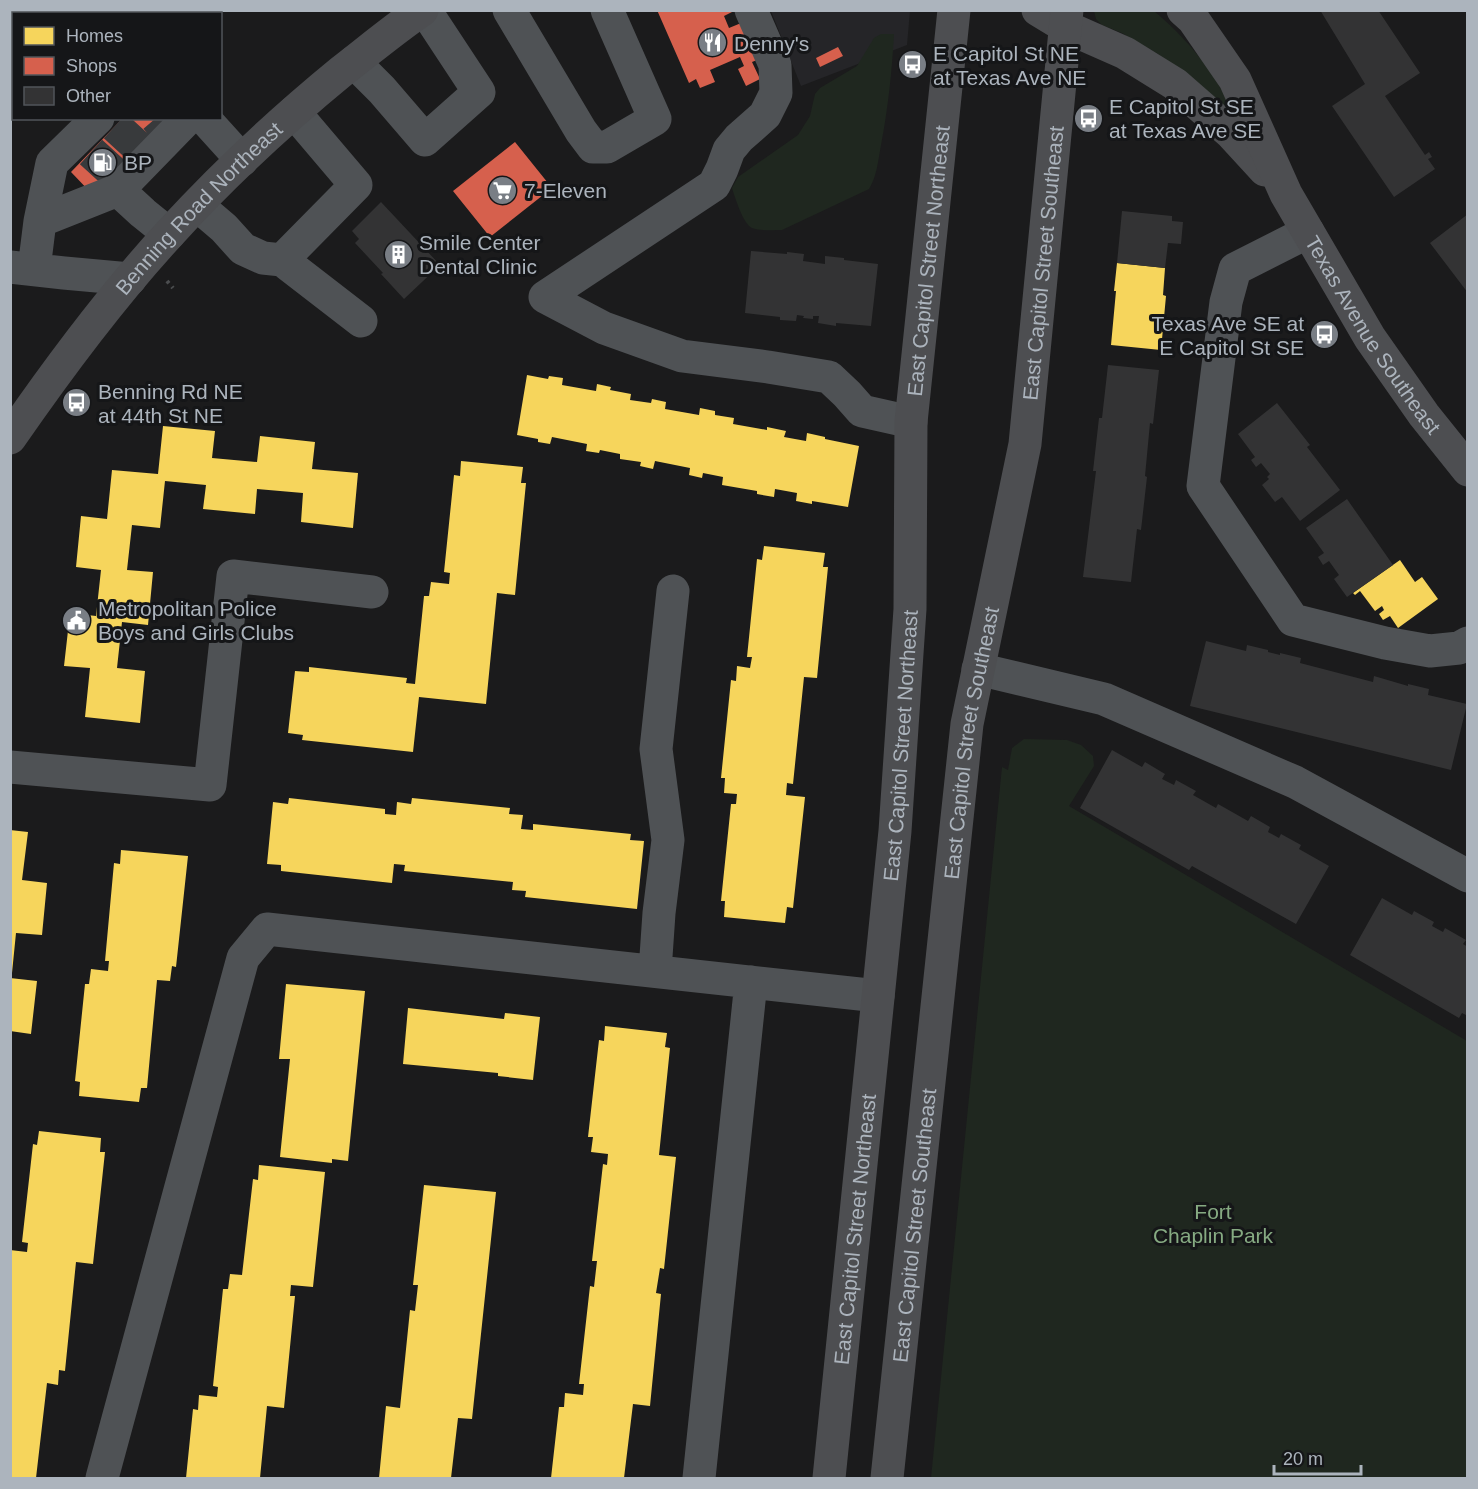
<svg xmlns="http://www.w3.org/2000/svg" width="1478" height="1489" font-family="Arial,sans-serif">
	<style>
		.built { fill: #252528 }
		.green { fill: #1f271f }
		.homes { fill: #f6d55c }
		.shops { fill: #d6604d }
		.building { fill: #333334 }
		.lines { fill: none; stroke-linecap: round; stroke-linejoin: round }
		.minor-tunnel { stroke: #383a3c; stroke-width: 33; stroke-dasharray: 33 16; stroke-linecap: butt }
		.path { stroke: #4b4d4f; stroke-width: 4; stroke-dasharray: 3 4.5; stroke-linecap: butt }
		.minor { stroke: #4f5255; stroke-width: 33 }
		.major { stroke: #4d4e51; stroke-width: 33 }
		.labels { text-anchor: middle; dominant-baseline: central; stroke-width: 6; stroke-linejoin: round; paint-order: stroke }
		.poi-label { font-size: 21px; fill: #acb4bd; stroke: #151618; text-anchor: start }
		.street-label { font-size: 21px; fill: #acb4bd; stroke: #151618 }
		.park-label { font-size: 21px; fill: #86aa82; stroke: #151618 }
	</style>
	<rect width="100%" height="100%" fill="#1b1b1c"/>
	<!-- built -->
	<path class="built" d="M771,11H910L907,45L801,86Z"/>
	<!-- green -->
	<path class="green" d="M1094,11H1154C1184,36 1212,68 1229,104L1228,106L1225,107L1192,78L1158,54L1122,33L1102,25L1096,19Z
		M881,34H894C892,71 888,109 881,145C878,161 877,176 869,189L782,230C773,230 760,231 752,228C743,224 735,197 732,188L738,177L798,135L810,116L815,94L820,88L857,66L874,38Z
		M1024,739L1067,740L1081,745L1093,756L1094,766L1069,806L1467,1041V1478H931L1002,767L1008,770L1012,748Z"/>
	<!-- homes -->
	<path class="homes" d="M1117,263L1165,268L1163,295L1166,296L1161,350L1111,345L1116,291H1114Z
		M527,375L548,379L549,376L563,378L562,385L596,391L597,384L611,387L610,390L631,394L630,400L651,403L652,399L666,402L665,409L699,415L700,408L715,411V415L734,418L733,424L767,430V427L786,431L784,437L806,441L807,433L825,437V439L859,446L848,507L812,501V504L796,501L797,493L775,489L774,497L757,494V491L722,485L723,477L703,473L702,478L689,475L690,468L655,461L653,469L640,466L641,462L620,459V454L600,450L599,453L586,451L587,444L552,437L550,444L538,442V439L517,435Z
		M163,426L215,431L212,458L257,462L260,436L315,442L312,469L358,473L353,528L301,522L303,493L257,489L255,514L203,509L206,485L165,481L160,528L132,525L127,570L153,572L148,625L122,622L117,668L145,671L140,723L85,717L90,668L64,666L70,613L96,616L101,570L76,567L81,516L107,519L112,470L158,474Z
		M461,461L523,467L521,483H526L515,595L497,593L486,704L419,697L413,752L302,740L303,735L288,733L295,671L309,672V667L407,678L406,683L415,684L424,596H429L431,582L449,584L450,573L444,572L454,475L460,476Z
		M764,546L825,553L823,567H828L817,678L804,677L793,784L787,783L786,795L805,797L793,908L787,907L785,923L724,917L725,901H721L731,804H736L737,794L724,793L725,778H721L731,680L736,681L737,666L750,668L752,657H747L757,559L762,560Z
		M1400,560L1415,582L1422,577L1438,599L1398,628L1390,616L1383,620L1379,614L1384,610L1382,606L1375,611L1360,591L1355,595L1353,593Z
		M289,798L385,809V814L396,815L397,802L411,804L412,798L510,808L509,814L523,815L521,829L533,830V824L631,834L630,840L644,841L637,909L525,897L526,891L512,890L513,882L404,871L405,865L394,864L392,883L281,871V865L267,864L273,802L288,804Z
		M10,830L28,832L22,880L47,883L42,935L16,933L12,973H10Z
		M121,850L188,856L176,967L172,966L170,981L157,980L147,1088H141L139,1102L79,1096L80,1082L75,1081L85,984H89L91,969L108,971L109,961H105L114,863L120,864Z
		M10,978L37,981L31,1034L10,1031Z
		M286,984L365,991L348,1161L332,1159V1163L280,1157L290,1059H279Z
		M408,1008L504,1019L505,1013L540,1017L533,1080L498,1076V1073L403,1064Z
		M605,1026L667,1033L665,1047L670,1048L659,1155L676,1157L664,1269L660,1268L656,1293L661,1294L650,1406L633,1404L624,1478H551L559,1407H564L565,1393L583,1395L584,1384H579L590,1286L594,1287L597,1261H592L603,1164L607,1165L608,1154L591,1152L593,1137H588L599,1040L604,1041Z
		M39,1131L101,1138L100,1152H105L93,1264L76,1262L65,1371L59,1370L58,1385L47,1383L36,1478H10V1250L27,1252L28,1243L22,1242L33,1144L37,1145Z
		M259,1165L325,1172L313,1287L291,1285L290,1296H295L284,1408L267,1406L260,1478H186L193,1409L198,1410L199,1395L217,1397L218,1387L213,1386L223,1289H228L230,1274L242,1275L253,1179L258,1180Z
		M424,1185L496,1192L472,1419L458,1418L451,1478H379L386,1406L400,1408L410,1310L415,1311L418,1285H413Z"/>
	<!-- shops -->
	<path class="shops" d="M657,10H736L724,16L729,28L746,21L762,58L752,62L760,79L746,86L738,69L744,66L740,57L710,70L715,82L700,88L696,79L689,83Z
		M838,47L843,56L820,67L816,58Z
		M123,118H168L93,195L71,172Z
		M515,142L552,188L490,237L453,191Z"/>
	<!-- building -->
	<path class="building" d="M1320,10H1378L1420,73L1385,96L1425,155L1429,152L1432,157L1428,159L1435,169L1394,197L1332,106L1365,84Z
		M381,202L440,265L404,299L381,274L383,273L355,243L359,239L352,231Z
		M1122,211L1172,216V221L1183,222L1181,244L1168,243L1165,268L1117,263Z
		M1468,214V293L1430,243Z
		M751,251L787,254V252L804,254L803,261L825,264V256L844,258V260L878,264L871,326L836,323V326L818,323L819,316H813V319L803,318L804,316L797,315L796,321L780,320V317L745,313Z
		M1108,365L1159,370L1153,424L1150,423L1145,476L1147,477L1141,530L1137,529L1131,582L1083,577L1096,471H1093L1099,418H1102Z
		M1277,403L1310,445L1307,447L1340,490L1300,521L1282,497L1275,502L1262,485L1269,479L1267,477L1270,474L1261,463L1256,467L1251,460L1255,457L1238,434Z
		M1347,499L1393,565L1347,597L1334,579L1339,575L1329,561L1323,565L1318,557L1324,553L1306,528Z
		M1206,641L1246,651L1247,645L1268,650V652L1280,655V653L1301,658L1300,663L1373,682L1374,676L1408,686V684L1429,689L1428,695L1467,704L1451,770L1190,706Z
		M1112,750L1142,767L1145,762L1165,774L1162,779L1174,785L1176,780L1196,791L1193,795L1216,808L1218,804L1248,821L1251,816L1270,827L1268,832L1279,838L1281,834L1301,845L1299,849L1329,866L1296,924L1192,866L1189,870L1080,808Z
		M1382,898L1412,915L1414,911L1434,922L1432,926L1443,932L1445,928L1466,940L1463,944L1468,947V1016L1462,1013L1459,1018L1350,955Z"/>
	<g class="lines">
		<!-- minor-tunnel -->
		<path class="minor-tunnel" d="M156,118L162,125
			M115,126L139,148
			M91,152L114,173"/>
		<!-- path -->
		<path class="path" d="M167,281L173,288"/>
		<!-- minor -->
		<path class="minor" d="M509,10L581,131L593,147H607L655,119L607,10
			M751,10L775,65L776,93L765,115L739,138L729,150L722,169L714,185L545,297L604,328L682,356L768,367L829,377L847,394L862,411L911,422
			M354,62L382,90L425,140L479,92L425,10
			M204,118L242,160
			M197,205L224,228L243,249L263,258L282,260L356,185L294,112
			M40,221L52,163L98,118
			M1308,232L1235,269L1226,302L1203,486L1293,620L1385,643L1430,651L1459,648L1468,643
			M169,234L143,213L118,190L188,118
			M282,260L361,321
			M10,267L64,273L130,279
			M34,269L40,221L118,190
			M978,669L1104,699L1295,782L1468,876
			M10,767L210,785L233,576L372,592
			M655,971L659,913L668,840L656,749L673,591
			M102,1478L243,958L267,929L878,996
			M699,1478L751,982"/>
		<!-- major -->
		<g class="major">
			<path d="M1038,10L1066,27L1125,53L1175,84L1231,133L1265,170"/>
			<path id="s1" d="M1183,10L1193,19L1235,80L1286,194L1370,338L1424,415L1468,470"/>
			<path id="s2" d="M10,438C59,367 111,297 170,233C223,175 281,121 342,71C368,51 394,29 422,10"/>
			<path id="s3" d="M829,1478L895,831L910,609L911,422L954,10"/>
			<path id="s4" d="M887,1478L967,724L1025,444L1067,10"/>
		</g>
	</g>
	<!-- icons -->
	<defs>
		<symbol id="restaurant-disc" viewBox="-11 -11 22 22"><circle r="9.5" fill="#797e85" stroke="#151618"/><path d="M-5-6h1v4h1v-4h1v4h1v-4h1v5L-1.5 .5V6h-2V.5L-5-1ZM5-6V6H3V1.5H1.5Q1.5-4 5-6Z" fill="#fff"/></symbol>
		<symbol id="bus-disc" viewBox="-11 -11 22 22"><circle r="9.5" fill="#797e85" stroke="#151618"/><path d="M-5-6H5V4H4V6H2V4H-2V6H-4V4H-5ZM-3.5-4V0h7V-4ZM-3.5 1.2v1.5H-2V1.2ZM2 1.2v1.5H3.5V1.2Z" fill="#fff"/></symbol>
		<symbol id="fuel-disc" viewBox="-11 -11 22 22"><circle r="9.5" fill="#797e85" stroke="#151618"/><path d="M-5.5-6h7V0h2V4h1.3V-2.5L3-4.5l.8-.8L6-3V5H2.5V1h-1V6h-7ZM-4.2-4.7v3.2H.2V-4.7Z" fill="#fff"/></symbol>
		<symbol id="supermarket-disc" viewBox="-11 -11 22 22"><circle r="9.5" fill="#797e85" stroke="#151618"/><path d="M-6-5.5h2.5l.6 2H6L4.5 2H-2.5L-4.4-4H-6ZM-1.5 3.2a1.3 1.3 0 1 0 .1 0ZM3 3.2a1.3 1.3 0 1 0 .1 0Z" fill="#fff"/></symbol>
		<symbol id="building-disc" viewBox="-11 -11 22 22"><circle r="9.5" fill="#797e85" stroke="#151618"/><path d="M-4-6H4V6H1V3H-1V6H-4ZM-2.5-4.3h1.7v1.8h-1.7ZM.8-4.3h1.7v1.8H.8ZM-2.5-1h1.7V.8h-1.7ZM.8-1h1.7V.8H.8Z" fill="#fff"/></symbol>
		<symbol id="civic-disc" viewBox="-11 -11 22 22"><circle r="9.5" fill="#797e85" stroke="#151618"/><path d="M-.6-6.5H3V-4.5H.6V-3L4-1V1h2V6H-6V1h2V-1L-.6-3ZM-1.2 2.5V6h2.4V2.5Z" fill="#fff"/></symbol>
	</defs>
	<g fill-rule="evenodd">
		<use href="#restaurant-disc" x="696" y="26" width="33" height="33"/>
		<use href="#bus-disc" x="896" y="48" width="33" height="33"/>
		<use href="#bus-disc" x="1072" y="102" width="33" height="33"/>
		<use href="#fuel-disc" x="86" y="146" width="33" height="33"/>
		<use href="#supermarket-disc" x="486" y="174" width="33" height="33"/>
		<use href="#building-disc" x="382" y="238" width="33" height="33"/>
		<use href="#bus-disc" x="1308" y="318" width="33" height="33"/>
		<use href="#bus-disc" x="60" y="386" width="33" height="33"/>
		<use href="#civic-disc" x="60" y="604" width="33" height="33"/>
	</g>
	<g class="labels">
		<!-- poi labels -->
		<g class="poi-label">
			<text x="734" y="43">Denny's</text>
			<text x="933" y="53">E Capitol St NE<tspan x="933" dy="24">at Texas Ave NE</tspan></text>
			<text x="1109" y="106">E Capitol St SE<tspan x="1109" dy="24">at Texas Ave SE</tspan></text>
			<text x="124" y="162">BP</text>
			<text x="524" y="190">7-Eleven</text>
			<text x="419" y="242">Smile Center<tspan x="419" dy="24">Dental Clinic</tspan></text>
			<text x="1304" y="323" text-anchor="end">Texas Ave SE at<tspan x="1304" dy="24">E Capitol St SE</tspan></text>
			<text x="98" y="391">Benning Rd NE<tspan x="98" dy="24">at 44th St NE</tspan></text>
			<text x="98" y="608">Metropolitan Police<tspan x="98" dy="24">Boys and Girls Clubs</tspan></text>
		</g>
		<!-- street labels -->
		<g class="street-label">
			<text stroke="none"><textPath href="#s2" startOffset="298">Benning Road Northeast</textPath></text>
			<text stroke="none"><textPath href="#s3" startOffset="1222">East Capitol Street Northeast</textPath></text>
			<text stroke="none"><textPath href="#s4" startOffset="1226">East Capitol Street Southeast</textPath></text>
			<text stroke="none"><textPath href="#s1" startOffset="378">Texas Avenue Southeast</textPath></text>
			<text stroke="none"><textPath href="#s4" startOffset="740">East Capitol Street Southeast</textPath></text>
			<text stroke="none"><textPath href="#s3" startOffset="736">East Capitol Street Northeast</textPath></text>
			<text stroke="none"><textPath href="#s4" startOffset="254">East Capitol Street Southeast</textPath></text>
			<text stroke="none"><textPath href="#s3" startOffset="250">East Capitol Street Northeast</textPath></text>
		</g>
		<!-- park labels -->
		<g class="park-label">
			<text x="1213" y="1211">Fort<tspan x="1213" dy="24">Chaplin Park</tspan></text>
		</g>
	</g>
	<!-- border -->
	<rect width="1478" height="1489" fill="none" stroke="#acb4bd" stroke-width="24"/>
	<!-- legend -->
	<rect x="12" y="12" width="210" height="108" fill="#151618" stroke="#51555a" stroke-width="1.5"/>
	<rect x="24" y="27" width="30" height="18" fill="#f6d55c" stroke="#51555a" stroke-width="1.5"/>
	<text x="66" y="42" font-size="18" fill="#acb4bd">Homes</text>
	<rect x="24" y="57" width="30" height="18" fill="#d6604d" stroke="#51555a" stroke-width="1.5"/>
	<text x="66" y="72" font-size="18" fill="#acb4bd">Shops</text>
	<rect x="24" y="87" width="30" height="18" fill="#333334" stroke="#51555a" stroke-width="1.5"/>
	<text x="66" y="102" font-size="18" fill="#acb4bd">Other</text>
	<!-- scale -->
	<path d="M1274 1465v9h87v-9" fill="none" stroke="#acb4bd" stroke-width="3"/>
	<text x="1283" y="1465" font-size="18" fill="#acb4bd" stroke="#151618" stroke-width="4.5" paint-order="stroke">20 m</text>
</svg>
